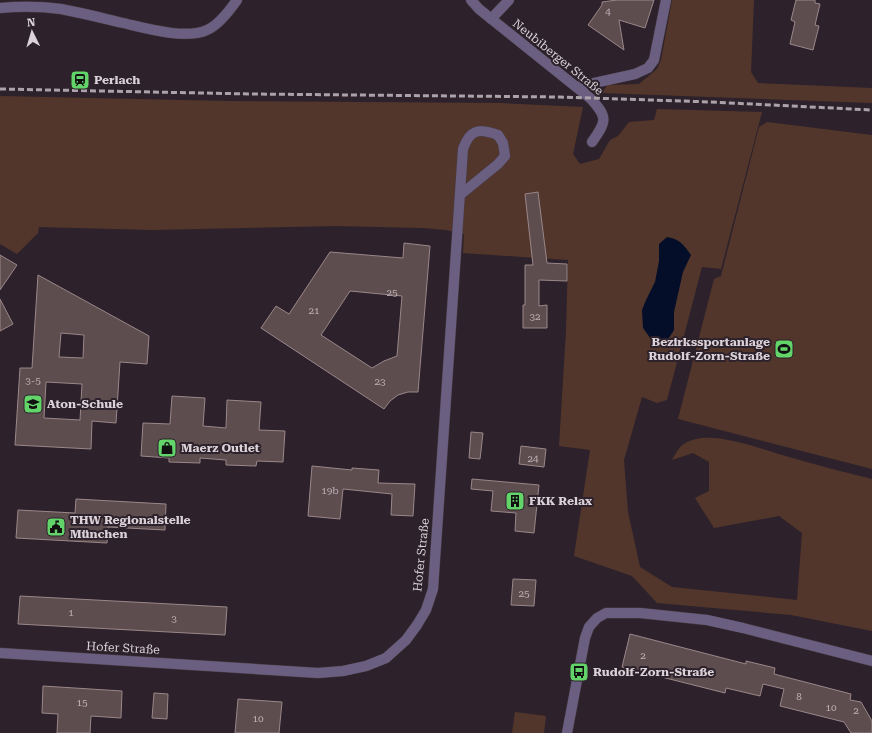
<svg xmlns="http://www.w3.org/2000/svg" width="872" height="733" font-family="'Roboto Serif',serif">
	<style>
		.green { fill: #53362b }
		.water { fill: #050e29 }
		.building { fill: #5e4d4f; stroke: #9a878a; fill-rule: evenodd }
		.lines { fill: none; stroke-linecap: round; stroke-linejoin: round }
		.minor-casing { stroke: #493e47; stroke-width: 11 }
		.minor { stroke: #6a5f80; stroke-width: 10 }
		.rail { stroke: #aca3aa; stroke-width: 3; stroke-dasharray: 6 3; stroke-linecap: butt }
		.labels { text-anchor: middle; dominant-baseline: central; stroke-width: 4; stroke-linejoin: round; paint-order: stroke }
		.number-label { font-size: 10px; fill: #bbb1b6 }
		.street-label { font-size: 12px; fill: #dad2d8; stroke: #2d222b }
		.poi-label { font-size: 12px; font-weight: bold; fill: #dad2d8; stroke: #2d222b; text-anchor: start }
	</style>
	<rect width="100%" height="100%" fill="#2d222b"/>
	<!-- green -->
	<path class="green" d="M672,0H754L751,72L758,83L872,88V103L602,93L607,85L639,84L657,69L661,60Z
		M0,96L228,101L499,103L583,107L573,154L580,164L599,159L610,140L618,136L629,122L654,120L657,109L762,112L721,269L702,267L667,400L657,403L642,397L624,460L628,512L640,567L672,587L797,600L802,533L779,516L714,528L695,498L709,491V462L693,453L672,460C679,448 681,443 696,439C721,433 764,450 789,457C816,465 844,472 872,479V631L791,615L657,603L632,576L574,556L590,450L559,446L566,331L568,260L463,253L464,234L446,230L423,228L336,226L153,230L39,227L38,233L17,254L0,244Z
		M767,122L872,135V469L678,419L714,279L721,276L722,272L759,127Z
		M515,712L546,716L544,733H512Z"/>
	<!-- water -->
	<path class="water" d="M667,237C680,239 684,245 691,255L683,272L674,312V330L667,341L653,342L643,328L642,310L646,300L655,282L659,261V244Z"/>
	<!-- building -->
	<path class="building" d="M617,0H654L645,28L619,20L624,50L588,25L602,5V2Z
		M796,0H815V3L820,4L815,25L819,26L813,50L790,44L795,22L791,20Z
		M538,192L547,263L567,264V281L539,280V306L547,305V328H523V305H525V265H533L525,194Z
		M404,243L430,246L418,392H408L398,395L390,401L384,409L261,328L276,306L289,314L330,252L403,258ZM350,291L402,296L397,356L384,361L372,368L321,335Z
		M0,255L17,265L0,290Z
		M38,275L149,336L147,364L120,362L116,423L92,421L91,449L15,445L20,368H32ZM61,333L84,335L83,358L59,357ZM46,382L82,384L80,420L44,418Z
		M0,299L13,324L0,331Z
		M172,396L205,398L203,426L226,428L227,400L261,402L259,430L285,431L283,462L257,461L256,466L226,465V460L200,458V463L169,462V458L141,456L143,423L170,424Z
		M471,432L483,433L480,459L469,458Z
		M521,446L546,449L544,467L519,464Z
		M312,466L352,470V468L379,470L378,483L415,484L413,516L391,515L392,494L343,489L340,519L308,516Z
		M472,479L539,485L534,533L515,531L516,513L491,511L493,491L471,489Z
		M76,499L166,504L165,530L108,527L107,543L16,538L18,510L75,513Z
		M513,579L536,580L534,606L511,605Z
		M20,596L227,607L225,635L18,624Z
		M630,634L746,664V661L775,668L774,674L851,694L850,700L861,702L872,721V733H851L844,722L780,706L784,689L763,684L760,696L726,688L725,693L622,667Z
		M43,686L122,691L121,718L91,716L90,733H57L58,714L42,713Z
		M154,693L168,694L167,719L152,718Z
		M238,699L282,702L279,733H235Z"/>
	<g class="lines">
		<defs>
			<path id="minor" d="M471,0L479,9L590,98C608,117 607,121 592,142
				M0,8C20,6 40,6 61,9C82,13 102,18 123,23C145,28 186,40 207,30C219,25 230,10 237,0
				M491,19L509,0
				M576,87L635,74L648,68L654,60L666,0
				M0,653L318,673L343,671L366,666L386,658L406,640L417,625L426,610L433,589L463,149C470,129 479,128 498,135L503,143L505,156L498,164L460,195
				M567,733L585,638L589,627L597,618L606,613H640L707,620L743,628L872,661"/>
		</defs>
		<!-- minor casing -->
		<use href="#minor" class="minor-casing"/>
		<!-- minor -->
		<use href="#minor" class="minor"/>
		<!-- rail -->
		<path class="rail" d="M0,89L252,94L560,97L711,102L872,110"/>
	</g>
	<!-- icons -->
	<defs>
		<symbol id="station-square" viewBox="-11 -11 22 22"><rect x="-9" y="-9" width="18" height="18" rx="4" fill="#62d469" stroke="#2d222b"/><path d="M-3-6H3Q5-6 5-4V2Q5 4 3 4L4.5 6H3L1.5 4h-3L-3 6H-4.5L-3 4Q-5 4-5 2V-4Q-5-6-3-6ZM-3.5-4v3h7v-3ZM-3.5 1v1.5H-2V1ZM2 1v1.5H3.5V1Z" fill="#111"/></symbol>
		<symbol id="stadium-square" viewBox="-11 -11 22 22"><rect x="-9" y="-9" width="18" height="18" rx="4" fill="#62d469" stroke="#2d222b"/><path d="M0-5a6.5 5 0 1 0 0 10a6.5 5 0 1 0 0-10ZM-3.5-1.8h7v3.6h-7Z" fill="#111"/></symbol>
		<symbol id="school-square" viewBox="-11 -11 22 22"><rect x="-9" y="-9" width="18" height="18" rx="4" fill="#62d469" stroke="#2d222b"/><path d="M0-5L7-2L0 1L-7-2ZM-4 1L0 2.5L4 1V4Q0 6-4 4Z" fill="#111"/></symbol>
		<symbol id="shop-square" viewBox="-11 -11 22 22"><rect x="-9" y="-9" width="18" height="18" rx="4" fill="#62d469" stroke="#2d222b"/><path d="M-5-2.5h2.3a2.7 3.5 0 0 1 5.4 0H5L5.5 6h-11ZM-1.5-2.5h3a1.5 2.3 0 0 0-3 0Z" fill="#111"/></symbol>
		<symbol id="building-square" viewBox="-11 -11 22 22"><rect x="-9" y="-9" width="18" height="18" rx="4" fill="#62d469" stroke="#2d222b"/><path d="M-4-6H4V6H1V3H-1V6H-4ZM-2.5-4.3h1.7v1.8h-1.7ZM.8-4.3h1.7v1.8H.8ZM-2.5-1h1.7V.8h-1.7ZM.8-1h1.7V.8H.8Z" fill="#111"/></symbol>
		<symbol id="civic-square" viewBox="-11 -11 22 22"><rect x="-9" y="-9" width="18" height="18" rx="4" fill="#62d469" stroke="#2d222b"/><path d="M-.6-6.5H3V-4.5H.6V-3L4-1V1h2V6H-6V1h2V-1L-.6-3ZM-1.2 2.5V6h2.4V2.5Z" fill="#111"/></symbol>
		<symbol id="bus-square" viewBox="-11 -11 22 22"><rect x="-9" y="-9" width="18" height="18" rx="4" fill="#62d469" stroke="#2d222b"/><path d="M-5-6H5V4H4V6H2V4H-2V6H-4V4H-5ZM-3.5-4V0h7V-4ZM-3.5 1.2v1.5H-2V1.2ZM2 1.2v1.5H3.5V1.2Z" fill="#111"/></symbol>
	</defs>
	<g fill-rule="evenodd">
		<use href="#station-square" x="69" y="69" width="22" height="22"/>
		<use href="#stadium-square" x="773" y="338" width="22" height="22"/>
		<use href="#school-square" x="22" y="393" width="22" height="22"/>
		<use href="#shop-square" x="156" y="437" width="22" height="22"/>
		<use href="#building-square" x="504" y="490" width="22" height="22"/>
		<use href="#civic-square" x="45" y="516" width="22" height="22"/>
		<use href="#bus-square" x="568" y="661" width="22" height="22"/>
	</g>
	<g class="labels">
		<!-- number labels -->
		<g class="number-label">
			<text x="608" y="11">4</text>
			<text x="392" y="292">25</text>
			<text x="314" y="310">21</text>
			<text x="535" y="316">32</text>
			<text x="33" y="380">3-5</text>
			<text x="380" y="381">23</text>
			<text x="533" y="458">24</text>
			<text x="330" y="490">19b</text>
			<text x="524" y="593">25</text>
			<text x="71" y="612">1</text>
			<text x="174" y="618">3</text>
			<text x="643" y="655">2</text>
			<text x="799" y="696">8</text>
			<text x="82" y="702">15</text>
			<text x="831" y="707">10</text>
			<text x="856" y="710">2</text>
			<text x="258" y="718">10</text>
		</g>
		<!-- street labels -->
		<g class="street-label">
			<text transform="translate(558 57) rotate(39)">Neubiberger Straße</text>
			<text transform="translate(421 555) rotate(-84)">Hofer Straße</text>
			<text transform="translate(123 648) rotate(3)">Hofer Straße</text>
		</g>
		<!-- poi labels -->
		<g class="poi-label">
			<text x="94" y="80">Perlach</text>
			<text x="770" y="342" text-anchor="end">Bezirkssportanlage<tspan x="770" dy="14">Rudolf-Zorn-Straße</tspan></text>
			<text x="47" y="404">Aton-Schule</text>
			<text x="181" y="448">Maerz Outlet</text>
			<text x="529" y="501">FKK Relax</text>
			<text x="70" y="520">THW Regionalstelle<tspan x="70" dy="14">München</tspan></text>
			<text x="593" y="672">Rudolf-Zorn-Straße</text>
		</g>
	</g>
	<!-- north arrow -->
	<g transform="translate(32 32) rotate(355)" stroke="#2d222b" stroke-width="3" paint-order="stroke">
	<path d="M0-3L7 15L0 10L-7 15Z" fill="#dad2d8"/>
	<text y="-6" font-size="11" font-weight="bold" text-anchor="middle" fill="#dad2d8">N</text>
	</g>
</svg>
